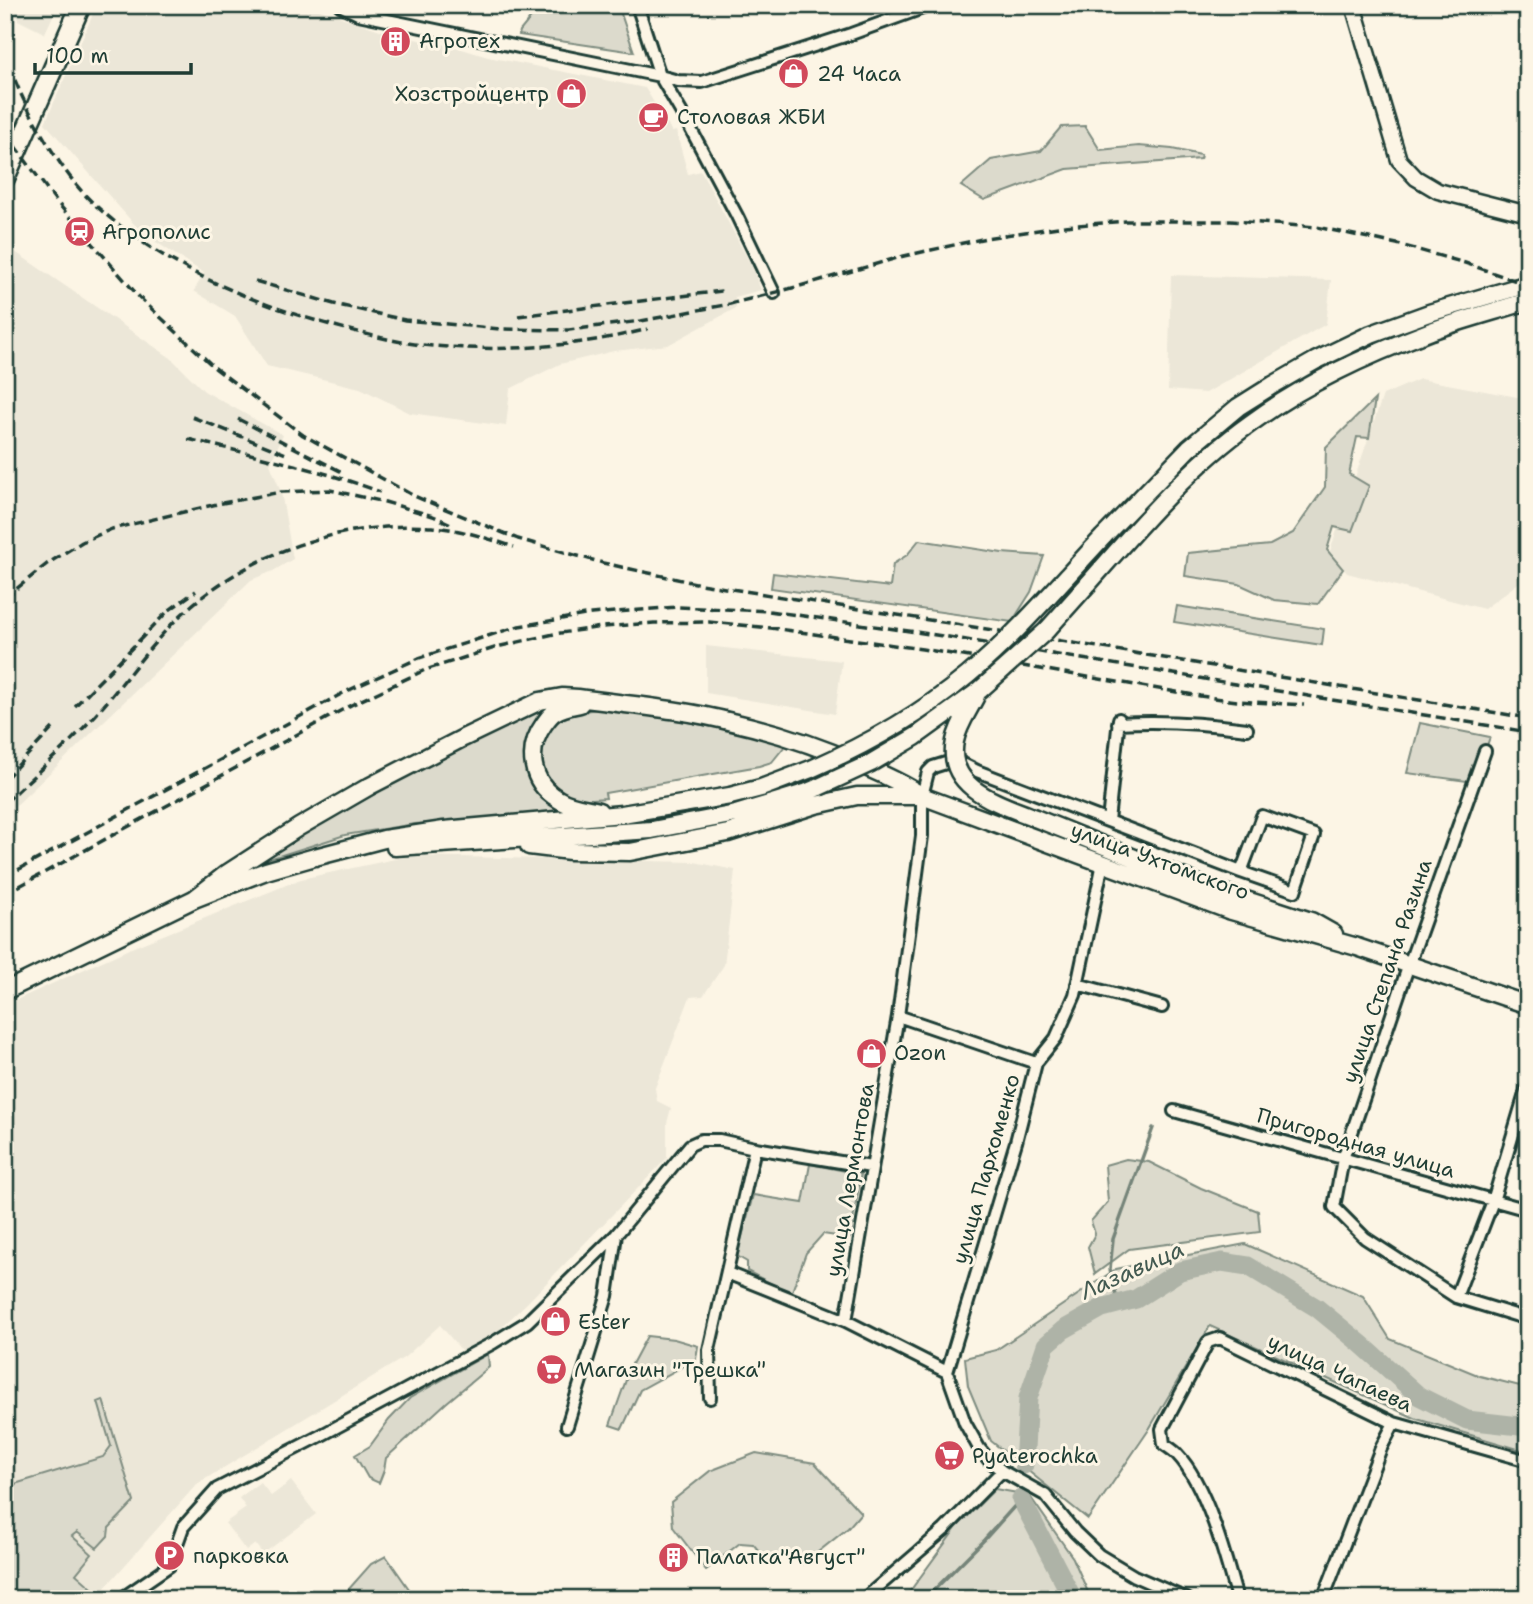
<svg xmlns="http://www.w3.org/2000/svg" width="1533" height="1604" font-family="'Shantell Sans',sans-serif">
	<style>
		.built { fill: #ece7d8 }
		.green { fill: #dcdacc; stroke: #7e8c80; stroke-width: 2 }
		.lines { fill: none; stroke-linecap: round; stroke-linejoin: round }
		.stream { stroke: #758479; stroke-width: 3.5 }
		.river { stroke: #aeb3a7; stroke-width: 19 }
		.minor-casing { stroke: #1f3d34; stroke-width: 16 }
		.tertiary-casing { stroke: #1f3d34; stroke-width: 19 }
		.secondary-casing { stroke: #1f3d34; stroke-width: 21 }
		.primary-casing { stroke: #1f3d34; stroke-width: 23 }
		.minor { stroke: #fcf5e5; stroke-width: 10 }
		.tertiary { stroke: #fcf5e5; stroke-width: 14 }
		.secondary { stroke: #fcf5e5; stroke-width: 16 }
		.primary { stroke: #fcf5e5; stroke-width: 18 }
		.rail { stroke: #1f3d34; stroke-width: 3.5; stroke-dasharray: 10 5; stroke-linecap: butt }
		.secondary-bridge-casing { stroke: #1f3d34; stroke-width: 21; stroke-linecap: butt }
		.secondary-bridge { stroke: #fcf5e5; stroke-width: 16 }
		.labels { text-anchor: middle; dominant-baseline: central; stroke-width: 6; stroke-linejoin: round; paint-order: stroke }
		.poi-label { font-size: 21px; fill: #1f3d34; stroke: #fcf5e5; text-anchor: start }
		.street-label { font-size: 21px; fill: #1f3d34; stroke: #fcf5e5 }
		.water-label { font-size: 23px; font-style: italic; fill: #435a51; stroke: #fcf5e5 }
	</style>
	<rect width="100%" height="100%" fill="#fcf5e5"/>
	<filter id="ink" filterUnits="userSpaceOnUse"><feTurbulence type="fractalNoise" baseFrequency=".0143" numOctaves="2"/><feDisplacementMap in="SourceGraphic" scale="14" xChannelSelector="R" yChannelSelector="G"/><feConvolveMatrix kernelMatrix="1 2 1 2 8 2 1 2 1" color-interpolation-filters="sRGB"/></filter>
	<g filter="url(#ink)">
		<!-- built -->
		<path class="built" d="M5,5H58L45,33L46,34L18,20L16,10L5,14Z
			M97,5H300L308,12L307,6L317,5L320,10L398,36L452,46L488,57L645,88L672,132L676,131L688,174L701,171L752,267L761,290L735,297L736,308L668,345L614,351L560,364L510,389L506,426L410,413L360,388L267,366L235,316L194,291L204,273L142,233L45,123Z
			M5,245L171,358L204,391L283,435L270,464L281,492L293,559L273,571L251,580L5,816Z
			M1171,275L1331,280L1326,324L1206,393L1168,390Z
			M1420,379L1528,399V582L1521,581L1484,609L1347,573L1330,551L1383,395Z
			M706,646L842,661L835,714L706,693Z
			M409,856L694,862L735,870L724,965L703,996L690,997L655,1088L657,1101L671,1108L667,1123V1158L528,1302L487,1341L462,1351L440,1325L405,1357L197,1484L95,1599H5V1005L129,949L301,879Z
			M291,1481L316,1514L263,1554L255,1544L246,1551L225,1523L246,1508L239,1498L260,1482L271,1496Z"/>
		<!-- green -->
		<path class="green" d="M541,5H618L634,52L519,35L520,31Z
			M1085,126L1100,150L1139,146L1172,149L1201,155L1200,159L1067,169L984,200L961,186L991,160L1041,151L1061,127Z
			M1511,295L1512,299L1324,370L1123,534L1120,531C1153,496 1186,461 1223,430C1270,391 1327,359 1384,337C1426,321 1469,308 1511,295Z
			M1375,399L1369,438L1357,437L1349,474L1369,486L1352,531L1334,527L1327,550L1343,569L1318,604L1274,600L1239,584L1185,576L1188,553L1270,545L1293,533L1325,487L1326,447Z
			M919,540L1002,553L1044,556L1031,592L1012,622L771,588L773,573L890,587L893,564L907,555Z
			M1177,606L1324,629L1322,645L1174,622Z
			M551,705C546,712 538,718 534,726C523,745 524,772 537,790C545,799 559,806 569,813L415,824L345,835L244,867L457,748L517,717Z
			M598,709C661,716 722,727 783,743L784,747L772,762L759,766L605,793L606,798L579,800L554,790L539,763V745L556,719L569,713Z
			M1420,723L1490,737L1474,782L1407,773Z
			M802,781L804,786L744,804L661,822L615,827L614,822C677,815 742,805 802,781Z
			M1126,1159L1149,1162L1201,1188L1258,1211L1260,1232L1129,1249L1095,1274L1088,1247L1095,1234L1091,1221L1108,1202L1105,1165Z
			M810,1164L861,1174L850,1238L823,1234L806,1253L791,1294L747,1271V1262L737,1256L753,1195L803,1203Z
			M1245,1244L1363,1296L1390,1339L1480,1376L1528,1388V1452L1417,1419L1210,1326L1148,1431L1088,1519L991,1441L968,1386L965,1358L996,1350L1116,1269Z
			M647,1336L674,1339L698,1346L696,1359L640,1390L622,1429L610,1425L631,1366Z
			M488,1354L489,1367L446,1403L386,1458L384,1470L379,1483L368,1478L355,1455L370,1446L389,1420L410,1398Z
			M103,1400L134,1502L109,1528L108,1536L97,1548L77,1532L72,1536L92,1554L76,1574L99,1594L95,1599H5V1487L103,1457L111,1446L98,1402Z
			M756,1453L815,1463L861,1513L848,1528L803,1564L792,1551L770,1564L753,1544L740,1543L706,1570L673,1527L671,1502L710,1471Z
			M995,1489L1029,1495L1073,1558L1091,1599H902L910,1591L957,1527Z
			M386,1556L416,1599H340L371,1564Z"/>
		<g class="lines">
			<!-- stream -->
			<path class="stream" d="M1118,1304L1110,1269L1113,1239L1153,1128
				M925,1599L984,1540L1021,1499"/>
			<!-- river -->
			<path class="river" d="M1024,1465L1028,1398L1046,1345L1063,1330L1102,1308L1136,1299L1180,1271L1222,1262L1248,1266L1317,1308L1361,1344L1419,1396L1467,1420L1528,1427
				M1021,1499L1073,1599"/>
			<defs>
				<path id="minor" d="M340,5L358,14L660,76L678,81L702,82L851,34L931,5
					M637,5L660,76L687,122L737,216L774,293
					M1118,723C1162,720 1204,723 1247,729
					M1485,751L1405,976L1343,1159L1334,1207L1365,1238L1456,1297L1528,1319
					M1108,821L1119,719
					M1077,984L1162,1007
					M898,1016L1036,1063
					M1174,1111L1528,1210
					M727,1273L846,1321L947,1372L965,1423L979,1448L989,1460L1002,1471L1045,1495L1075,1532L1099,1555L1134,1576L1187,1599
					M1456,1297L1493,1201L1528,1084
					M846,1321L898,1016L922,836V796L928,772L933,767L949,762L961,763L977,771L1241,872L1295,891L1314,835L1262,816L1241,872
					M947,1372L1016,1142L1036,1063L1056,1038L1075,995L1103,863
					M710,1398L709,1350L755,1148
					M567,1426L607,1296L616,1235
					M121,1599L169,1566L183,1527L217,1489L318,1437L493,1343L527,1322L616,1235L690,1145L701,1140H719L755,1148L871,1167
					M864,1599L944,1530L1002,1471
					M1237,1599C1226,1558 1206,1484 1177,1454C1173,1450 1168,1447 1164,1444L1162,1429L1208,1342L1220,1338L1394,1423L1528,1461
					M1323,1599L1381,1448L1394,1423"/>
				<path id="tertiary" d="M1353,5L1399,160L1416,178L1438,191L1528,214"/>
				<path id="secondary" d="M1103,537L1189,448L1238,407L1273,385L1315,361L1371,334L1429,313L1528,284
					M1088,584C1138,527 1189,467 1251,423C1305,383 1368,355 1431,331C1462,320 1496,311 1528,301
					M580,704C571,706 563,707 555,712C550,715 547,720 544,724C526,749 530,782 558,799C570,807 585,808 599,811
					M1035,818L1209,888L1311,921L1334,934
					M529,846L570,851L630,852L728,833L816,805L857,796H922
					M395,847L652,830L736,814L805,793L819,787
					M194,899L226,874L299,827L370,786L463,738L540,701L562,697L578,698C630,705 681,709 732,722C776,732 818,746 859,764C881,774 902,782 922,796L1228,910L1357,947L1528,1005
					M5,991L194,899L266,871L315,857L384,839L444,830L622,814L730,796L761,788L811,769"/>
				<path id="primary" d="M5,178L81,5"/>
			</defs>
			<!-- minor casing -->
			<use href="#minor" class="minor-casing"/>
			<!-- tertiary casing -->
			<use href="#tertiary" class="tertiary-casing"/>
			<!-- secondary casing -->
			<use href="#secondary" class="secondary-casing"/>
			<!-- primary casing -->
			<use href="#primary" class="primary-casing"/>
			<!-- minor -->
			<use href="#minor" class="minor"/>
			<!-- tertiary -->
			<use href="#tertiary" class="tertiary"/>
			<!-- secondary -->
			<use href="#secondary" class="secondary"/>
			<!-- primary -->
			<use href="#primary" class="primary"/>
			<!-- rail -->
			<path class="rail" d="M5,52C17,96 59,171 92,202C161,267 259,307 350,330C377,337 405,344 433,346C505,352 577,347 648,329
				M5,133L56,201L140,298L215,368L303,435L414,496L518,539L603,563L700,584L1031,636L1528,718
				M255,281L334,304L405,320L500,329L569,330L641,321L730,304L800,286L904,256L986,238L1065,226L1126,221H1231L1317,227L1397,244L1465,263L1528,285
				M518,316L722,291
				M192,417L286,454
				M238,419L344,473
				M188,439C252,455 318,468 380,492
				M5,598L47,564L82,542L112,529L217,504L281,492L330,490L385,502L433,516L451,524
				M75,706L168,611L196,591
				M5,779L53,728
				M5,803C37,772 71,743 100,710C130,675 156,636 191,606C257,550 345,521 432,527C460,529 487,538 514,547
				M5,877L345,692L419,658L519,626L591,614L678,607L769,611L930,634L1528,732
				M5,894L351,705L425,670L501,646L554,634L602,627L654,623L709,622L771,628L922,649L1200,696L1237,701L1304,705"/>
			<defs>
				<path id="secondary-bridge" d="M976,696C969,710 958,725 955,741C945,789 1001,804 1035,818
					M811,769C866,745 921,714 968,675C1017,634 1059,584 1103,537
					M819,787L871,763L915,737L980,690L1046,631L1088,584"/>
			</defs>
			<!-- secondary-bridge casing -->
			<use href="#secondary-bridge" class="secondary-bridge-casing"/>
			<!-- secondary-bridge -->
			<use href="#secondary-bridge" class="secondary-bridge"/>
		</g>
	</g>
	<!-- icons -->
	<defs>
		<symbol id="building-disc" viewBox="-11 -11 22 22"><circle r="9.5" fill="#d1495b" stroke="#fcf5e5"/><path d="M-4-6H4V6H1V3H-1V6H-4ZM-2.5-4.3h1.7v1.8h-1.7ZM.8-4.3h1.7v1.8H.8ZM-2.5-1h1.7V.8h-1.7ZM.8-1h1.7V.8H.8Z" fill="#fff"/></symbol>
		<symbol id="shop-disc" viewBox="-11 -11 22 22"><circle r="9.5" fill="#d1495b" stroke="#fcf5e5"/><path d="M-5-2.5h2.3a2.7 3.5 0 0 1 5.4 0H5L5.5 6h-11ZM-1.5-2.5h3a1.5 2.3 0 0 0-3 0Z" fill="#fff"/></symbol>
		<symbol id="cafe-disc" viewBox="-11 -11 22 22"><circle r="9.5" fill="#d1495b" stroke="#fcf5e5"/><path d="M-5.5-4.5H6V0H3Q3 3.5 0 3.5H-2.5Q-5.5 3.5-5.5 0ZM3-3.2v2h1.7v-2ZM-6 4.5H4V6H-6Z" fill="#fff"/></symbol>
		<symbol id="station-disc" viewBox="-11 -11 22 22"><circle r="9.5" fill="#d1495b" stroke="#fcf5e5"/><path d="M-3-6H3Q5-6 5-4V2Q5 4 3 4L4.5 6H3L1.5 4h-3L-3 6H-4.5L-3 4Q-5 4-5 2V-4Q-5-6-3-6ZM-3.5-4v3h7v-3ZM-3.5 1v1.5H-2V1ZM2 1v1.5H3.5V1Z" fill="#fff"/></symbol>
		<symbol id="supermarket-disc" viewBox="-11 -11 22 22"><circle r="9.5" fill="#d1495b" stroke="#fcf5e5"/><path d="M-6-5.5h2.5l.6 2H6L4.5 2H-2.5L-4.4-4H-6ZM-1.5 3.2a1.3 1.3 0 1 0 .1 0ZM3 3.2a1.3 1.3 0 1 0 .1 0Z" fill="#fff"/></symbol>
		<symbol id="parking-disc" viewBox="-11 -11 22 22"><circle r="9.5" fill="#d1495b" stroke="#fcf5e5"/><path d="M-3.5-5.5H1a3.5 3.5 0 0 1 0 7H-1V5.5H-3.5ZM-1-3.4V-.6H.8a1.4 1.4 0 0 0 0-2.8Z" fill="#fff"/></symbol>
	</defs>
	<g fill-rule="evenodd">
		<use href="#building-disc" x="378" y="24" width="35" height="35"/>
		<use href="#shop-disc" x="776" y="56" width="35" height="35"/>
		<use href="#shop-disc" x="554" y="76" width="35" height="35"/>
		<use href="#cafe-disc" x="636" y="100" width="35" height="35"/>
		<use href="#station-disc" x="62" y="214" width="35" height="35"/>
		<use href="#shop-disc" x="854" y="1036" width="35" height="35"/>
		<use href="#shop-disc" x="538" y="1304" width="35" height="35"/>
		<use href="#supermarket-disc" x="534" y="1352" width="35" height="35"/>
		<use href="#supermarket-disc" x="932" y="1438" width="35" height="35"/>
		<use href="#parking-disc" x="152" y="1538" width="35" height="35"/>
		<use href="#building-disc" x="656" y="1540" width="35" height="35"/>
	</g>
	<g class="labels">
		<!-- poi labels -->
		<g class="poi-label">
			<text x="419" y="41">Агротех</text>
			<text x="817" y="74">24 Часа</text>
			<text x="549" y="94" text-anchor="end">Хозстройцентр</text>
			<text x="677" y="117">Столовая ЖБИ</text>
			<text x="102" y="232">Агрополис</text>
			<text x="894" y="1053">Ozon</text>
			<text x="578" y="1322">Ester</text>
			<text x="574" y="1370">Магазин "Трешка"</text>
			<text x="972" y="1456">Pyaterochka</text>
			<text x="193" y="1556">парковка</text>
			<text x="696" y="1557">Палатка"Август"</text>
		</g>
		<!-- street labels -->
		<g class="street-label">
			<text transform="translate(1160 861) rotate(20)">улица Ухтомского</text>
			<text transform="translate(1387 971) rotate(-71)">улица Степана Разина</text>
			<text transform="translate(1356 1143) rotate(16)">Пригородная улица</text>
			<text transform="translate(986 1169) rotate(-74)">улица Пархоменко</text>
			<text transform="translate(850 1180) rotate(-80)">улица Лермонтова</text>
			<text transform="translate(1340 1373) rotate(25)">улица Чапаева</text>
		</g>
		<!-- water labels -->
		<g class="water-label">
			<text transform="translate(1132 1270) rotate(-24)">Лазавица</text>
		</g>
	</g>
	<!-- margin -->
	<rect width="1533" height="1604" fill="none" stroke="#fcf5e5" stroke-width="28"/>
	<rect x="14" y="14" width="1505" height="1576" fill="none" stroke="#1f3d34" stroke-width="2.5" filter="url(#ink)"/>
	<!-- scale -->
	<path d="M35 63v10h156v-10" fill="none" stroke="#1f3d34" stroke-width="3.5"/>
	<text x="46" y="63" font-size="21" fill="#1f3d34" stroke="#fcf5e5" stroke-width="5" paint-order="stroke">100 m</text>
</svg>
